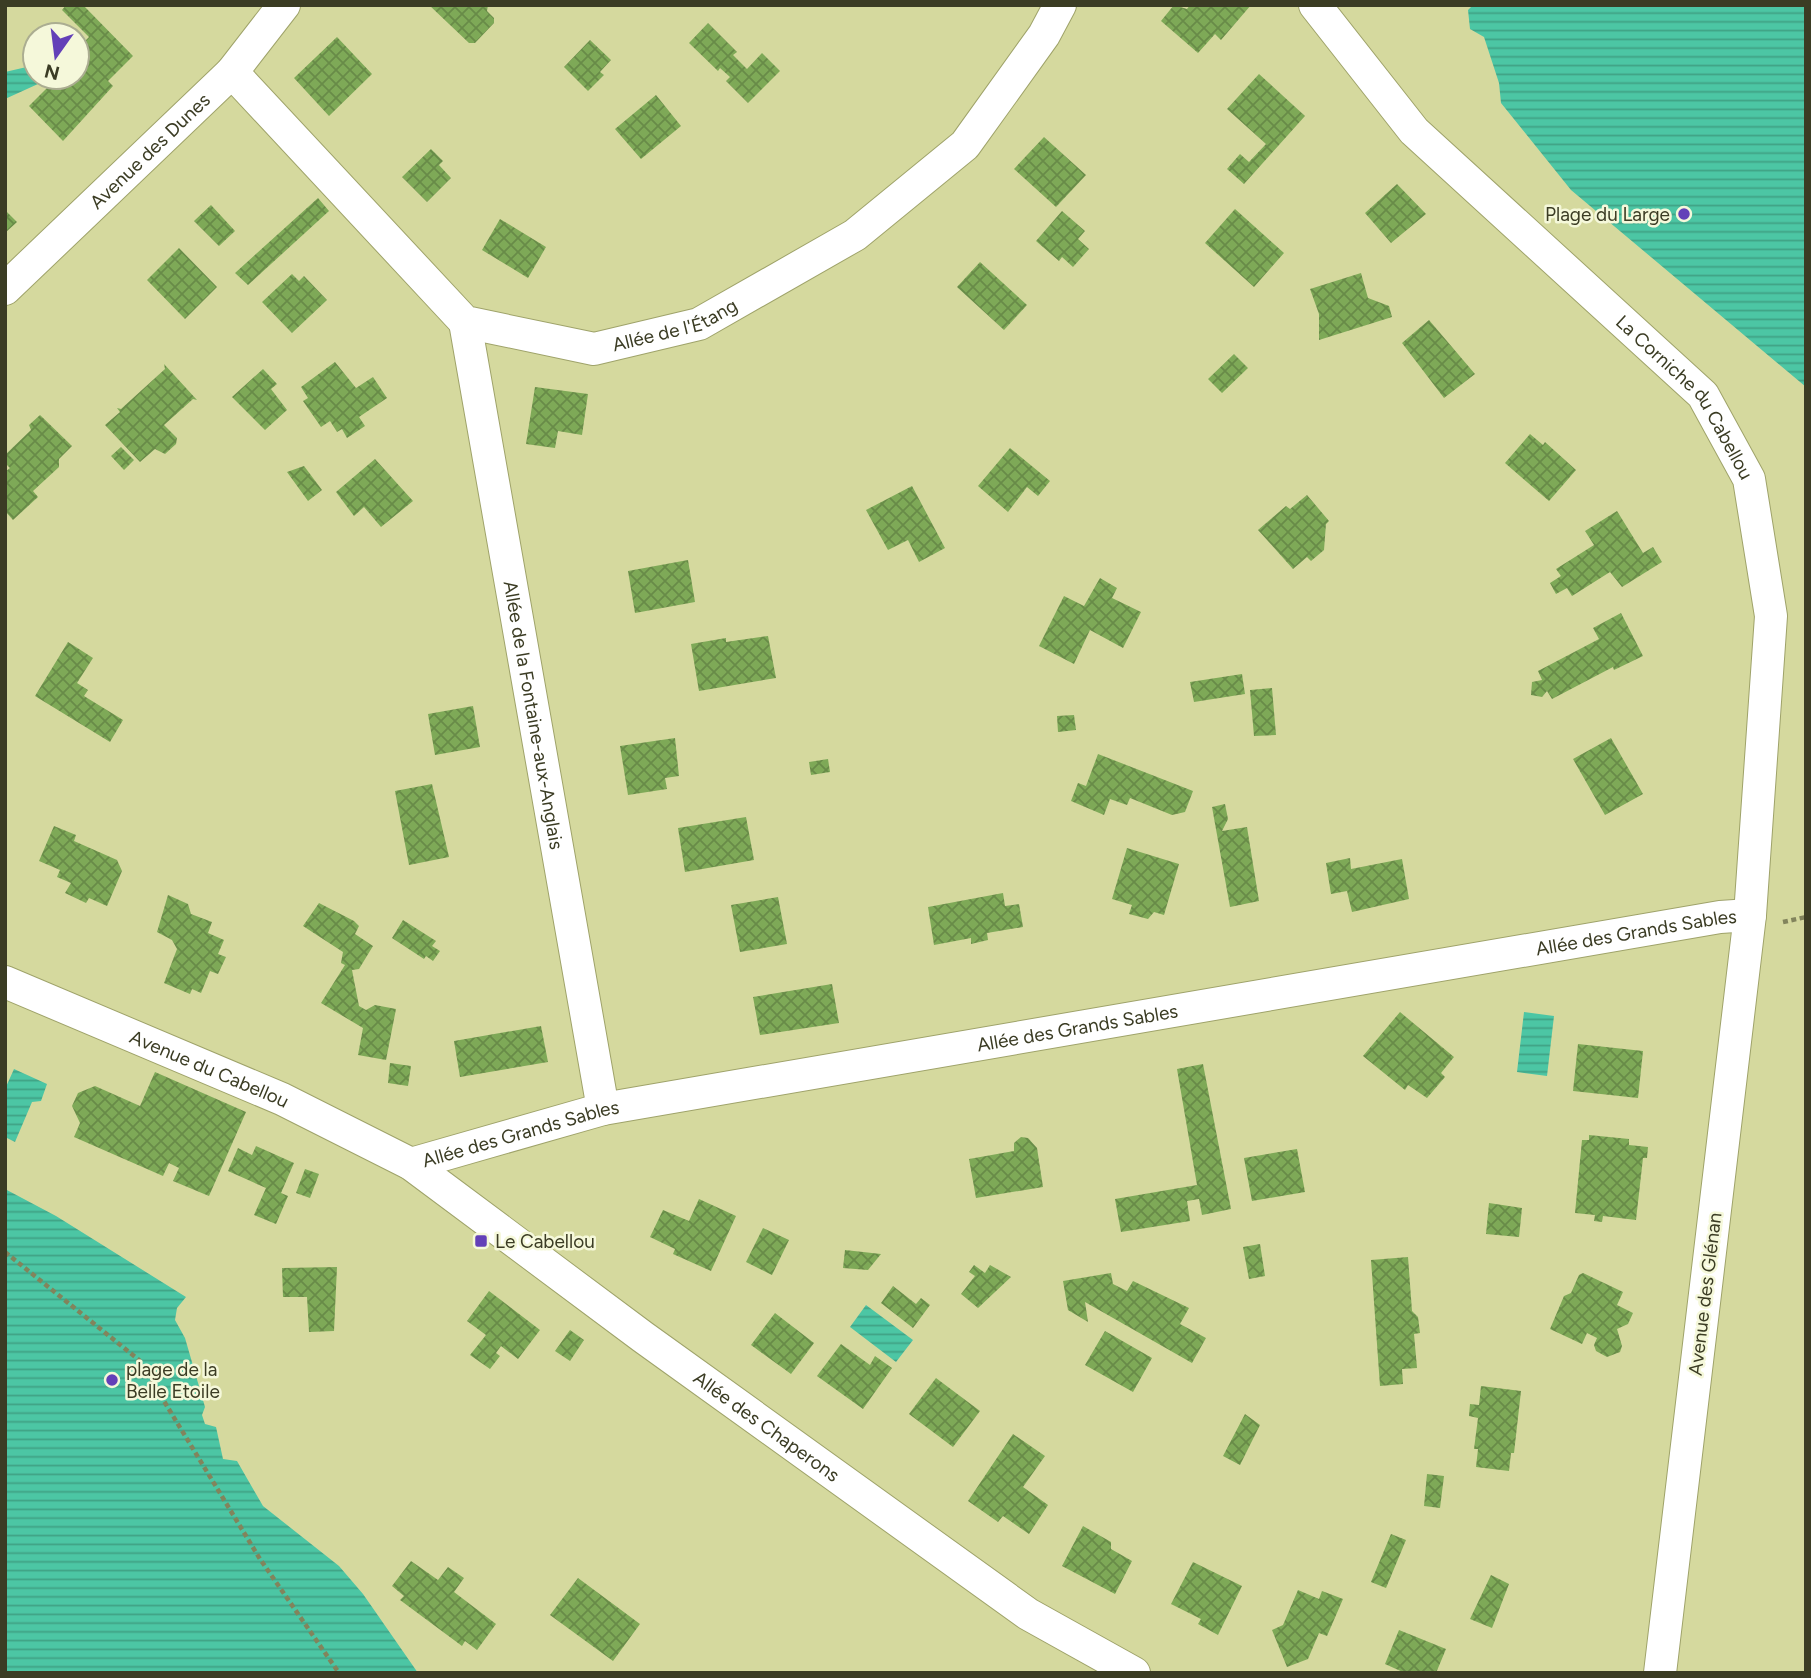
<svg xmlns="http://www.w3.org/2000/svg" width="1811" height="1678" font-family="Figtree,sans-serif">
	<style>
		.water { fill: url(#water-rules) }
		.building { fill: url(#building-cross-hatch) }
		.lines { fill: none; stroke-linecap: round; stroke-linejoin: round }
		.street-casing { stroke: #9fa36a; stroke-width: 34 }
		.path { stroke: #82845c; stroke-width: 4.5; stroke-dasharray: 5 3.5; stroke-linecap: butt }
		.street { stroke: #fff; stroke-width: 32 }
		.poi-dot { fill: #6340b8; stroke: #f5f8da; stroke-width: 2.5 }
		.labels { text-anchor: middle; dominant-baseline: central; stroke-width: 5; stroke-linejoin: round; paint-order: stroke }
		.street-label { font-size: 19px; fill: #3b3c24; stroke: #f5f8da }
		.poi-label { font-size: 19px; fill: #3b3c24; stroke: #f5f8da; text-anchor: start }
	</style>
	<defs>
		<pattern id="water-rules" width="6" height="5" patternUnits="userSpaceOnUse" patternTransform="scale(1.75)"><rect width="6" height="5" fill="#4cc6a4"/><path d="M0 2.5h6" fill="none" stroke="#40a285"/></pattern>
		<pattern id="building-cross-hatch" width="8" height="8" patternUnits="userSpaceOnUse" patternTransform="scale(1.75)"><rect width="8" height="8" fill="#7ea957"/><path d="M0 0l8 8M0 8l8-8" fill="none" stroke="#688b48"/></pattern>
	</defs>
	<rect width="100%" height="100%" fill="#d5d99e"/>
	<!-- water -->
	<path class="water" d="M1473,5H1806V387L1571,190L1501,103L1499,83L1484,37L1470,29L1468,10Z
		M31,66L38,84L5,99V72Z
		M1524,1012L1554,1016L1547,1076L1517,1072Z
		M14,1069L47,1084L41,1101L32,1102L15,1142L5,1137V1089Z
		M5,1189L56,1216L186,1297L177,1308L175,1320L185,1338L205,1407L202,1415L205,1424L216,1427L223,1459L237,1461L263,1506L339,1566L363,1594L418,1673H5Z
		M866,1305L913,1340L896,1362L850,1327Z"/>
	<!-- building -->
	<path class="building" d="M66,5H83L133,56L108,81L113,86L63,141L29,106L58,77H77V49L89,37L62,10Z
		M429,5H488L487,11L494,18V23L475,43H469Z
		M1174,5L1187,9L1190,5H1251L1221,40L1215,34L1198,53L1161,21Z
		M708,23L737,52L733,55L747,69L762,53L780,71L748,103L726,81L730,77L720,68L718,71L689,43Z
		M337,37L372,74L329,116L294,78Z
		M590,40L611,60L600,72L604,75L588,91L564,67Z
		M1259,74L1305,116L1244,184L1227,169L1240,154L1249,162L1266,144L1227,109Z
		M656,95L681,126L641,159L615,129Z
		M1044,137L1086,175L1056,207L1014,169Z
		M431,149L443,161L439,165L451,178L427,202L402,177Z
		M1397,184L1426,214L1391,243L1365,213Z
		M318,198L329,211L248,285L235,273Z
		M211,205L235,231L219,246L194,221Z
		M1235,209L1284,253L1254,287L1205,243Z
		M5,210L17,222L5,233Z
		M1062,211L1085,231L1078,239L1089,249L1073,267L1062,257L1059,261L1036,241Z
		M500,219L546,247L528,278L482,250Z
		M179,248L217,287L185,319L147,280Z
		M980,262L1027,305L1004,330L957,287Z
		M1361,273L1368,298L1389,306L1392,317L1319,340V314L1310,289Z
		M292,274L299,281L304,276L327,300L292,333L262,302Z
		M1429,320L1475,374L1444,398L1402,343Z
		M1234,354L1248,368L1222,393L1208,379Z
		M335,362L356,388L373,377L387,398L359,417L365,426L347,438L342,429L337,432L330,421L321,427L303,401L308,398L301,387Z
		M164,364L197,400L193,399L164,425L177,438L176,444L165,454L155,449L140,462L105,425L120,412L117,408L121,409L165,369Z
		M263,369L277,384L271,389L287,410L265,430L232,397Z
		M535,387L588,394L582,435L558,431L555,448L526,444Z
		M40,415L72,446L59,459V467L33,491L38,497L13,520L5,511V472L10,468L5,463V455L31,430L29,425Z
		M1530,434L1543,445L1545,442L1576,470L1549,501L1505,463Z
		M121,447L134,460L124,470L111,456Z
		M1010,448L1050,481L1038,496L1027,487L1008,512L978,486Z
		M375,459L413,501L381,527L364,507L354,516L336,492Z
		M304,466L322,490L308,501L287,472Z
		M912,486L945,548L919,562L908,540L888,550L866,510Z
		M1307,495L1329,521L1326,524L1324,550L1311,561L1307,557L1293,569L1258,530L1286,506L1290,509Z
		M1617,511L1643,553L1653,547L1662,562L1622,587L1610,572L1572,596L1567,588L1556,594L1550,583L1561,576L1556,569L1594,545L1585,531Z
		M688,560L695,602L635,613L628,571Z
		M1100,578L1117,588L1112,598L1141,612L1123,648L1090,630L1074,664L1039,646L1064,596L1084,606Z
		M1621,613L1643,656L1614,670L1613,667L1552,699L1547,691L1542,697L1531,695L1532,682L1542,680L1538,671L1599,639L1593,628Z
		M768,636L776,678L699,691L691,644L726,638V642Z
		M68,642L93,658L77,683L88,690L84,696L123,720L110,742L35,696Z
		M1242,674L1245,694L1194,702L1190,682Z
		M1272,688L1276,735L1254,736L1250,690Z
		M473,706L480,747L435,755L428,714Z
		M1074,715L1076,730L1058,732L1057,716Z
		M675,738L679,776L665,778L667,789L628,795L620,746Z
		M1611,738L1643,794L1605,815L1573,759Z
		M1098,754L1193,791L1185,812L1172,815L1130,798L1127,805L1110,799L1104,815L1071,801L1078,783L1086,786Z
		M828,759L830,772L811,775L809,762Z
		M432,784L449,857L409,865L395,791Z
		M1225,804L1228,819L1222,831L1247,827L1259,901L1230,907L1212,807Z
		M746,817L754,860L685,872L678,828Z
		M54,826L76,835L74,841L117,860L122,871L107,906L89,898L86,903L65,893L71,883L57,877L60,870L39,861Z
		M1127,848L1179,864L1164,915L1154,912L1148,919L1129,914L1132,905L1112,899Z
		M1350,858L1351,869L1402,859L1409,899L1352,912L1347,891L1331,894L1326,863Z
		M1003,893L1005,906L1019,904L1023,927L987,933L988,940L971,944V938L934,945L928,907Z
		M168,895L188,904L191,914L212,922L208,933L224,940L218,954L226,957L218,974L210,971L201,993L192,989L190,994L164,983L177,949L172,940L157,932Z
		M778,897L787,944L740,952L731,905Z
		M319,903L354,921L359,926L355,934L373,946L359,969L352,970L359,1006L366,1010L375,1005L396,1009L386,1060L358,1055L363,1028L321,1003L345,965L341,963L343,952L303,926Z
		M403,920L436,941L432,946L440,951L433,961L426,956L424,959L392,938Z
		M832,984L839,1023L760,1035L753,997Z
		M1400,1012L1454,1057L1441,1073L1445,1077L1427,1098L1408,1085L1405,1090L1363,1056Z
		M541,1026L548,1062L460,1077L454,1041Z
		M1578,1044L1643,1051L1638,1098L1573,1091Z
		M390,1063L411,1066L408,1086L388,1083Z
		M1203,1064L1231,1209L1202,1215L1199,1199L1187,1201L1190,1221L1121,1232L1115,1199L1197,1185L1177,1069Z
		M155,1072L246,1112L209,1196L173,1181L179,1168L169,1163L163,1176L74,1137L80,1123L72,1106L78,1093L95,1086L140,1106Z
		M1589,1135L1629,1139V1145L1648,1147L1647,1158H1643L1636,1220L1603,1216L1602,1222L1594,1221L1595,1215L1575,1213L1582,1140H1589Z
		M1021,1137L1028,1138L1037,1148L1043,1187L976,1198L969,1159L1014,1151V1143Z
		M256,1146L294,1163L281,1193L288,1196L276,1224L254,1215L266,1188L228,1171L238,1148L252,1155Z
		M1297,1149L1305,1192L1252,1201L1244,1158Z
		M305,1169L319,1174L310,1198L296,1193Z
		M699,1199L736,1216L711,1271L673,1254L675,1249L650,1237L663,1210L689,1221Z
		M1489,1203L1522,1208L1519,1237L1486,1234Z
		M763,1228L789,1240L772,1275L746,1262Z
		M1260,1244L1265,1276L1249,1279L1243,1247Z
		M845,1250L881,1254L868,1270L843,1268Z
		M1408,1257L1412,1311L1418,1317L1420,1333L1414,1334L1417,1368L1402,1369L1403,1384L1380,1386L1371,1260Z
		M974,1265L985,1273L990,1265L1011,1277L978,1308L961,1294L975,1276L969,1272Z
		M337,1267L334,1331L309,1332L307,1297H283L282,1268Z
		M1111,1273L1113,1284L1127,1291L1133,1281L1189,1308L1180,1324L1206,1338L1192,1363L1085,1302L1088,1322L1068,1310L1063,1281Z
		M1583,1273L1623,1292L1617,1305L1633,1313L1628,1324L1617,1329L1622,1346L1620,1352L1607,1357L1596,1351L1594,1345L1597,1338L1587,1333L1582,1344L1550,1329L1564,1296L1571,1293L1579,1275Z
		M893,1286L916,1304L921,1298L930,1305L913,1328L881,1303Z
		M489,1291L540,1330L518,1359L501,1346L496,1353L500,1356L490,1369L470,1355L486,1335L467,1321Z
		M775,1313L814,1343L791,1374L751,1345Z
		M570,1330L584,1340L570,1361L555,1351Z
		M1105,1331L1152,1358L1133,1392L1085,1365Z
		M841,1344L870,1365L875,1356L892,1368L863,1409L817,1376Z
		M936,1378L980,1411L953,1447L909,1414Z
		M1481,1386L1521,1391L1514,1453H1511L1509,1471L1476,1467L1478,1449H1474L1478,1418L1469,1416L1470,1404L1479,1405Z
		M1245,1414L1260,1425L1240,1465L1223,1456Z
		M1013,1434L1045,1456L1023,1487L1048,1505L1029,1534L1003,1516L998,1522L968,1501Z
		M1427,1474L1444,1476L1440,1508L1424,1506Z
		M1083,1526L1111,1542V1549L1132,1561L1115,1594L1062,1566Z
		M1391,1534L1406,1540L1386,1588L1371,1582Z
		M411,1561L438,1580L448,1567L464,1578L454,1592L496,1624L477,1650L465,1641L462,1646L400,1600L404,1596L392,1586Z
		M1193,1562L1242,1586L1218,1635L1198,1624L1201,1619L1171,1604Z
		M1491,1575L1509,1584L1492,1628L1470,1619Z
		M578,1578L640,1624L613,1661L550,1615Z
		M1298,1590L1319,1599L1322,1591L1343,1599L1327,1636L1319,1633L1308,1659L1287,1667L1272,1630L1283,1625Z
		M1399,1630L1446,1649L1436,1673H1405L1385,1664Z"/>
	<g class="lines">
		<defs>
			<g id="street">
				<path id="s1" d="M1315,5L1414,131L1703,395L1749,479L1771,616L1750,915L1660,1673"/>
				<path id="s2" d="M232,72L465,322L594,349L699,324L855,235L965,145L1044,35L1060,5"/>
				<path id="s3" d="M5,289L232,72L284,5"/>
				<path id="s4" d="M465,322L603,1109"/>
				<path id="s5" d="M5,982L282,1099L411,1164L643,1337L1028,1614L1134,1673"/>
				<path id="s6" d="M411,1164L603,1109L1720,917L1750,915"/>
			</g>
		</defs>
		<!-- street casing -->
		<use href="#street" class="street-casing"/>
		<!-- path -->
		<path class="path" d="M1783,922L1806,917
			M5,1252L139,1360L260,1559L339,1673"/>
		<!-- street -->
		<use href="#street" class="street"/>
	</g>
	<!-- markers -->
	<g class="poi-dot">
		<circle cx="1684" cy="214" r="7"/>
		<rect x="474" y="1234" width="14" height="14" rx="3.5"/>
		<circle cx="112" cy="1380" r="7"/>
	</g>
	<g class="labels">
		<!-- street labels -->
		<g class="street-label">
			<text stroke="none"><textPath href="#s3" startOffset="200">Avenue des Dunes</textPath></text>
			<text stroke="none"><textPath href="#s2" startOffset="558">Allée de l'Étang</textPath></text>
			<text stroke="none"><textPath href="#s1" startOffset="542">La Corniche du Cabellou</textPath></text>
			<text stroke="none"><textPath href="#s4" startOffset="399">Allée de la Fontaine-aux-Anglais</textPath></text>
			<text stroke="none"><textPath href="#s6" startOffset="1248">Allée des Grands Sables</textPath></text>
			<text stroke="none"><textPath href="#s6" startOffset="681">Allée des Grands Sables</textPath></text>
			<text stroke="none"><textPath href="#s5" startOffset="222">Avenue du Cabellou</textPath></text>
			<text stroke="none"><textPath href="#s6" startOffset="114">Allée des Grands Sables</textPath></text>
			<text transform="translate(1705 1294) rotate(-83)">Avenue des Glénan</text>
			<text stroke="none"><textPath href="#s5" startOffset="887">Allée des Chaperons</textPath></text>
		</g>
		<!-- poi labels -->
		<g class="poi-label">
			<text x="1670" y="214" text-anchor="end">Plage du Large</text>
			<text x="495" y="1241">Le Cabellou</text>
			<text x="126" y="1369">plage de la<tspan x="126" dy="22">Belle Etoile</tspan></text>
		</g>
	</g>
	<!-- border -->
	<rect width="1811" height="1678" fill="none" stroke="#3b3c24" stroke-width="14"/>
	<!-- north arrow -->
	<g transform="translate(56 56) rotate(194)"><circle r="33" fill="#f5f8da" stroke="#abad91" stroke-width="2"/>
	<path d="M0-5L12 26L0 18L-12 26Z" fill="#6340b8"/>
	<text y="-10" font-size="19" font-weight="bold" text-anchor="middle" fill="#3b3c24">N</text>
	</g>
</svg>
